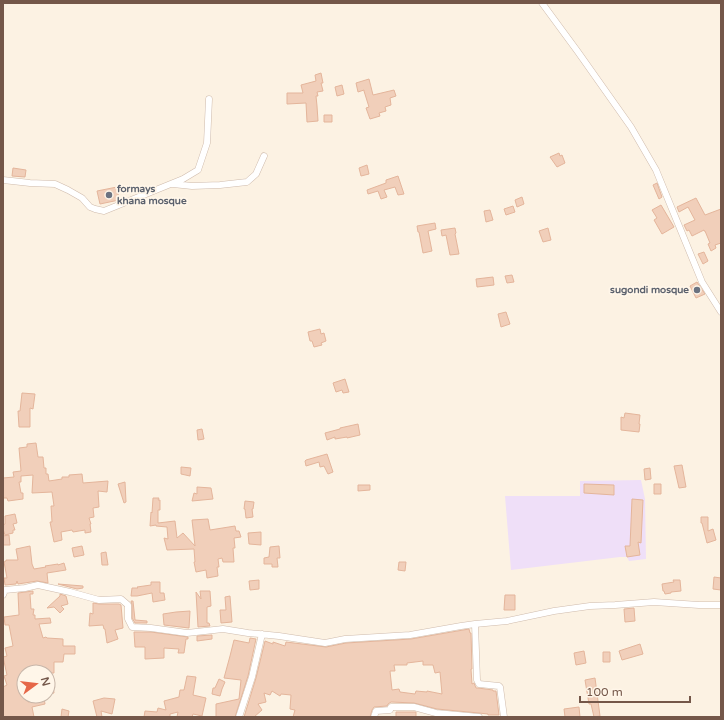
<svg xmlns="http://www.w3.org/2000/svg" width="724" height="720" font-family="'Varela Round',sans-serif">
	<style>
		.education { fill: #efdff8 }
		.building { fill: #f1cfba; stroke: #e4b59b; fill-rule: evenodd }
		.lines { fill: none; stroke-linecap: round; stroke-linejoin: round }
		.minor-casing { stroke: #cfbbac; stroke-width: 7 }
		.minor { stroke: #fff; stroke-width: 6 }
		.worship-dot { fill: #6b7280; stroke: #fff6e9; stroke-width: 1.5 }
		.labels { text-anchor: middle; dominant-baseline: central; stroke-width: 3.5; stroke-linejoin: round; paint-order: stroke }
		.worship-label { font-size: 10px; font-weight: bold; fill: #5b616d; stroke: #fff6e9; text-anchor: start }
	</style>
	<rect width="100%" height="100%" fill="#fcf2e3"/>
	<!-- education -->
	<path class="education" d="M641,480L645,499L646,559L629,561L627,557H620L511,570L505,496H580V481Z"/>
	<!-- building -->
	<path class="building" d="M321,73L323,83H321L323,91L317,92L318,96H316L317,106L318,121L307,122L306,103L287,104V93H303L301,85L316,81L315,75Z
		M369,79L373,95L394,90L396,96L390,98L391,105L385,107L386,111L379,113L380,116L370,119L366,108L369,107L364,91V90L358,92L356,83Z
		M342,85L344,94L337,96L335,87Z
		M324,115H332V122H324Z
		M559,153L560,156L562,155L565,163L557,167L550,157Z
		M367,165L369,174L361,176L359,168Z
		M13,168L26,170L25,177L12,176Z
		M398,176L404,194L398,195L395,187L384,190L387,197L381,199L378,191L368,194L367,190L386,183V180Z
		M657,183L662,197L659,199L653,185Z
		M117,187L119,200L100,204L97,191Z
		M522,197L524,204L517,207L515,200Z
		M696,198L705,215L721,209V243L715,245L716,248L711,251L708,244L710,243L705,231H704V230L692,236L689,230L687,231L684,225L695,220L688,207L679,212L677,207Z
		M661,205L674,227L662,234L654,220L657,218L652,210Z
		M513,206L515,212L506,215L504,209Z
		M490,210L493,220L486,222L484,211Z
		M435,223L436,229L428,231L432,251L423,253L419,232H418L417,226Z
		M455,228L456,233L455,234L459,254L450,255L446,235L442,236L441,230Z
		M548,228L551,240L543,242L539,231Z
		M704,252L708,261L703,264L698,254Z
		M512,275L514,282L507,283L505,276Z
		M493,277L494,285L477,287L476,279Z
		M697,282L705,294L696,298L690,286Z
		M506,312L510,324L501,327L498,314Z
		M320,329L321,334L324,333L326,341L321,343L322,345L314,347L312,341H310L308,332Z
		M345,379L349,392L343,393L342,390L336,392L333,383Z
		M22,393L35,394L33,409L30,408V427H19L18,411H20Z
		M625,413L640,415L639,424H640L639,432L621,430V417L624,418Z
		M358,424L360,435L347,438V437L335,439V437L327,440L325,433L340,429V428Z
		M202,429L204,439L198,440L197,430Z
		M36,443L38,457H43L44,468H46V474H48L49,481L62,479V477H69V475L82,474L83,483L108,481L107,492L98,491L99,507L93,508L94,517L89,518L91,524H90L91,532L85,533V530L73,532L72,530L61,532L62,540L54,542L50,522H52L51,506H54L52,492L32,493L33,475L21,476V482H19L21,493H23V499L8,501L7,498H3V478L14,477L13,472L21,471L19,448L27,447V444Z
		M327,454L333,472L328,474L324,466L320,467L319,462L306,466L305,461L306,460Z
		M682,465L686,487L679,488L674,466Z
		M181,467L191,468L190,476L181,474Z
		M650,468L651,479L645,480L644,469Z
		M125,482L126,502L124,503L118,484Z
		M584,484L614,485V495L584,493Z
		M654,484H661V494H654Z
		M358,485H370V490L358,491Z
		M197,487L211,488L213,499L192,501L194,493L197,494Z
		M153,498H159L158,500H160V510H158V523L175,521L177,538L183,533L195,546L192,520L208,519L210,530L235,526L236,531H239L241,537L234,538L235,548H233L234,562H223L222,558L218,559L219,567H217L218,576L207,578L206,570L196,572L194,562H195L194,549L167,550L164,538L168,539L167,527L156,526V525L150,526L151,512L152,513Z
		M632,499L643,500L641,543L638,542L640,555L627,557L625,546H630Z
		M245,501L254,502L253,509H252L253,517L246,518L245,509H244Z
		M15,514L17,523L13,524L15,530H13V533L5,535L3,529V525L5,524V516Z
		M701,517H708V531L713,529L716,540L707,543L702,523H701Z
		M261,532V545L249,544L248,533Z
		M9,535L10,545H3V536Z
		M30,546L32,564L34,569L46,567L45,566L58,564V565L64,563L66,570L47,573L48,583L37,581L18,584L17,581L16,584L5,585L4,578H7L4,562L6,561V560H18L16,549Z
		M82,546L84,555L74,557L72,548Z
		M279,546L280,558H277L278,567H272V564H264V558L269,557L270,547Z
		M106,552L108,565H102L101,553Z
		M399,562H406L405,571L398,570Z
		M714,577L721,578V590L713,589Z
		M259,580V589L250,590L249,581Z
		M673,580H680L681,591L671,592V593L665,594L664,591H663L662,584L674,582Z
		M151,582H160V593H164L165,600L153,602L152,593L137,596H131L132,588H138L137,587L151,585Z
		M58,584L83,586V588L77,589Z
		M33,591V594H30L31,609H34L33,615H35V619L50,618L51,623L39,624L43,638L46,637L47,638L63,639V646H75V654H64L63,662H54V673H48V672H41V669H26L27,672H24V696H27L28,702L44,698L45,704L32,707L34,717H3V687L7,685L4,676L7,675L3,657L7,656L5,648L13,646L9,625H5L4,617L19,615L18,593Z
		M200,591H210L211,606L207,607V623H209L210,626L198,627L196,592L201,599Z
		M60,594L66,596L68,604L61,606L64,609L60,613L54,607L47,608L60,596Z
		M505,595H515V610H504Z
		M230,596L232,622L221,623L220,610H226L225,597Z
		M131,601H133L135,620L147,621V623H135L132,618V605Z
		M93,603L99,604H119L121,605L123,628L115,630L118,639L107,643L105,629H104L103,625L89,626L90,613L93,614Z
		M634,608L635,621L625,622L624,609Z
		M190,611L189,628L164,625L163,614L176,612Z
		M469,629L470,633H471L472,669H471L472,684L474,683L476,688H478L493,690V691H496L499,715H488V714L479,713L437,709L414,703L391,702L388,704L387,706L374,707L372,710L370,717H293L295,710L290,709L291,695L281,694L280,696L272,691L270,695L264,693L266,702L258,704L262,710L254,717H244L256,678L265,641L273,644V642L285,646L286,642L326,647L346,643L411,639ZM423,661V665H433L435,673L440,672L442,694L427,691V692L416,691L415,694L400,692L399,689L392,690L390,671H395L394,665H407V663Z
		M134,632H151L188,637V639H186L184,653H178L179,649L164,648V658L145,659V647H135Z
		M212,635V639L197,641V636Z
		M250,638L256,639L248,676L235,717H216V704L239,699L241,680L224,678L230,656L234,640L249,643Z
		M640,644L643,654L622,660L619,651Z
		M584,651L586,663L576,665L574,653Z
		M603,652H610V662H603Z
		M187,676L196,677L193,695L206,698L202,716L193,714L192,717H177L178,712L170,714V717H144L145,711L157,712L158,708L166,710L164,701L179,697L180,690H184Z
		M595,678L600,716L594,717L591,704H589L585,680Z
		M219,679L225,682L222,689L220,696L212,694L213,688H215Z
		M53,684L54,693L48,694V685Z
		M104,698L115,699L112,714L101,711L102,717H97L93,701Z
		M579,707L580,717H565L564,709Z
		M62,709L69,711L68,717H61Z
		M396,712H416V717H396Z"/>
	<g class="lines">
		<defs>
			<path id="minor" d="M542,3L578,52L631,127L656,170L702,282L721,312
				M3,180L30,183L55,184L68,190L82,198L90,207L95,209L104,211L183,179L198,170L207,143L209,99
				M173,184L192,186L220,185L247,182L256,174L264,156
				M3,595L5,590L25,588L38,585L70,592L99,600L121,599L128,605V619L132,627L151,628L187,633L223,629L248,633L279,636L325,643L345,639L410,635L461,626L475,624
				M239,717L252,677L262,634
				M374,717L376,711L390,710L391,707H414L436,713L479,717
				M504,717L500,687L499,686L479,684L477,680L475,624L507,621L554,611L590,606L615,605L654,602L699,605H721"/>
		</defs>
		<!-- minor casing -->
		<use href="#minor" class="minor-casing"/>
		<!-- minor -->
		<use href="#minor" class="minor"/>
	</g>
	<!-- markers -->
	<g class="worship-dot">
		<circle cx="109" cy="195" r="4"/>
		<circle cx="697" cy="290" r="4"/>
	</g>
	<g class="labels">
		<!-- worship labels -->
		<g class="worship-label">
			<text x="117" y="189">formays<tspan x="117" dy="12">khana mosque</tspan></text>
			<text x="689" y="290" text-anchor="end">sugondi mosque</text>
		</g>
	</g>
	<!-- border -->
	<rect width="724" height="720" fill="none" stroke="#745749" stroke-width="8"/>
	<!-- north arrow -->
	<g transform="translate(36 684) rotate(75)"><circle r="19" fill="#fff6e9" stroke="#c7b6a9"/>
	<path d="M0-3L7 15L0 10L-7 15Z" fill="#e66748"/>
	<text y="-6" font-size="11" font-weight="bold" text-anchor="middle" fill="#745749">N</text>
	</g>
	<!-- scale -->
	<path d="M580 696v6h110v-6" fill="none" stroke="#745749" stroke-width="2"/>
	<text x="586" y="696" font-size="12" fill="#745749" stroke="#fff6e9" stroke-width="3" paint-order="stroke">100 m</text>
</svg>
